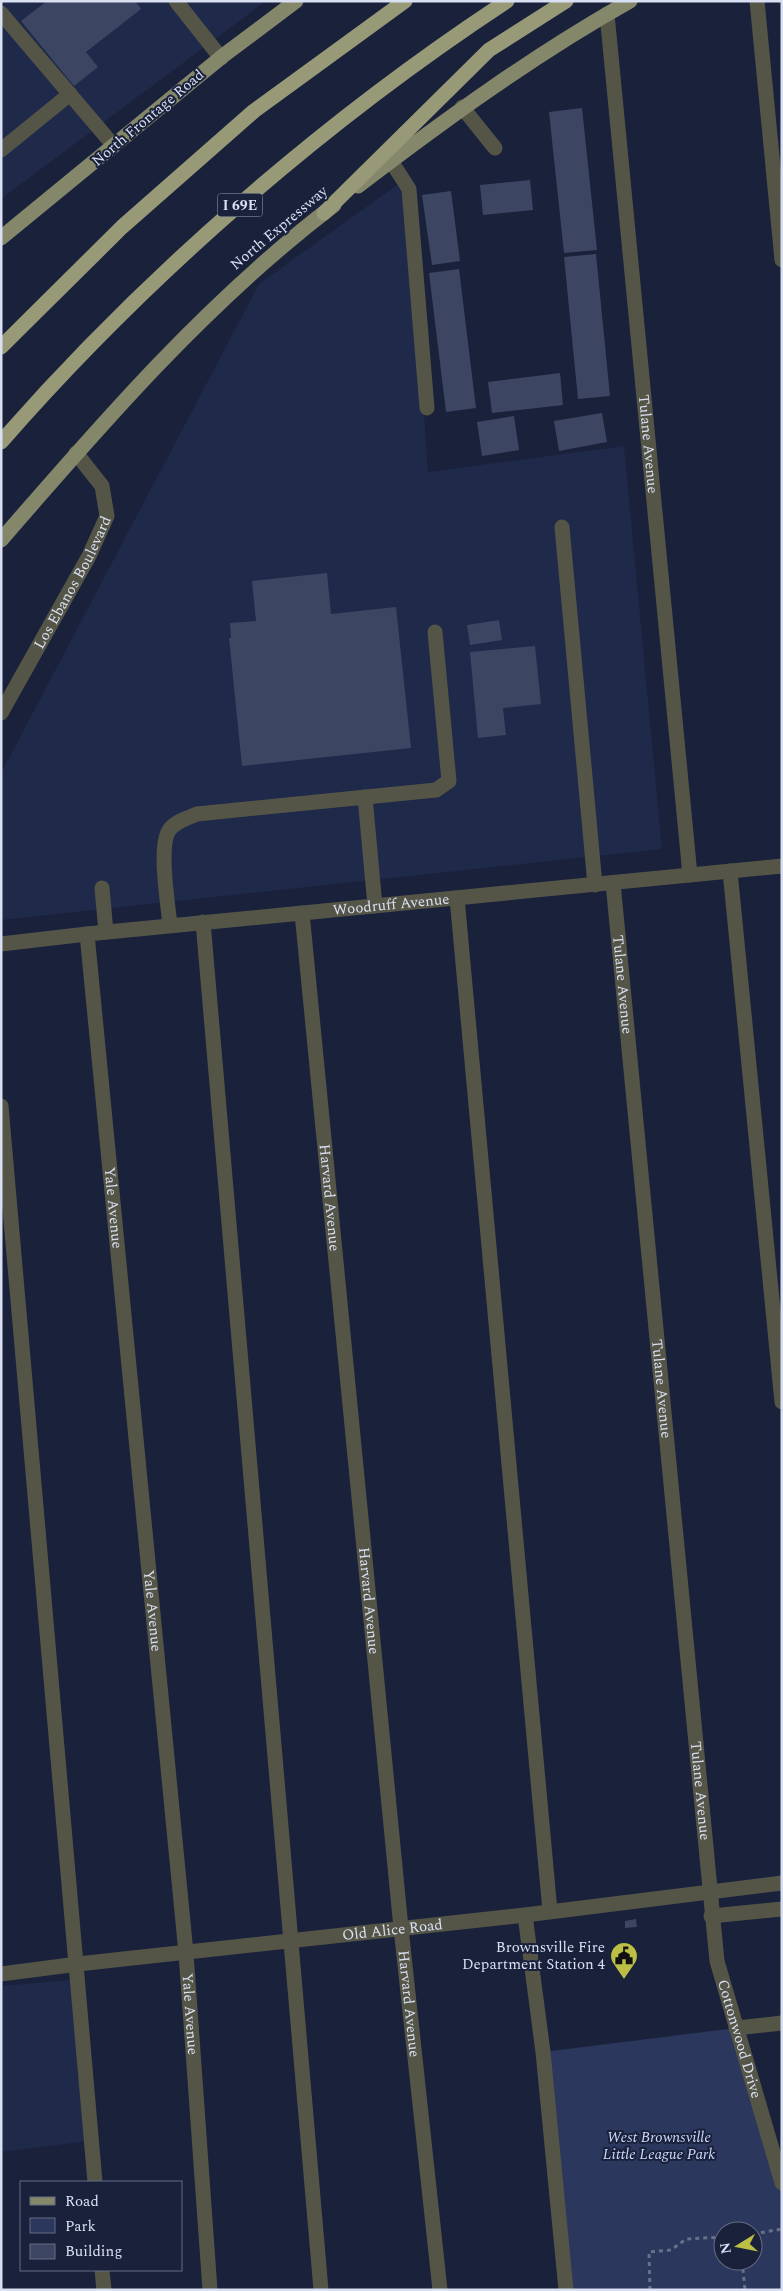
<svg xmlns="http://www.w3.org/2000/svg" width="783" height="2291" font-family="Spectral,serif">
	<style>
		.built { fill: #1f2949 }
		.green { fill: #2b375d; fill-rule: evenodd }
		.building { fill: #3c4663 }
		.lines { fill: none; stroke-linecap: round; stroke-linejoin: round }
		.path { stroke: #687087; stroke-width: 3; stroke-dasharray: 4 4; stroke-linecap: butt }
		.minor { stroke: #545547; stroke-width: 15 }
		.major { stroke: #85876a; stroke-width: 15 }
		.highway { stroke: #989a77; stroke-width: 15 }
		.labels { text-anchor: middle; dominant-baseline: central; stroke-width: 4; stroke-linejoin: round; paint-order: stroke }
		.shield { fill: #19213b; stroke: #9fa7bb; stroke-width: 1 }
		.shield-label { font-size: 14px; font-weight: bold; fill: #d9e0f2 }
		.street-label { font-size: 15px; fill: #d9e0f2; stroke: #19213b }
		.poi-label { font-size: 15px; fill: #d9e0f2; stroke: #19213b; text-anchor: end }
		.park-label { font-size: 15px; font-style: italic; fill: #cedafc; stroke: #19213b }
	</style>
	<rect width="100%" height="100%" fill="#19213b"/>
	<!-- built -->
	<path class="built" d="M1,1H266L1,199Z
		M408,177L428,472L624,446L662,849L1,920V773L259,284Z
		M82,1979L89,2141L1,2152V1986Z"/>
	<!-- green -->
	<path class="green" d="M736,2028L782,2183V2290H566L543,2052ZM723,2231H753V2261H723Z"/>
	<!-- building -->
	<path class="building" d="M47,1H135L141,9L86,52L98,67L74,86L21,21Z
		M582,108L597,250L564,253L549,112Z
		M530,180L533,210L483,215L480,185Z
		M451,191L460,261L432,265L422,195Z
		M596,254L610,396L578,399L564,257Z
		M459,269L476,408L446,412L429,273Z
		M560,373L563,405L492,413L488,382Z
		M602,413L607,442L559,451L554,421Z
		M514,416L519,450L482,456L477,422Z
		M327,573L331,614L396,607L411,748L242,766L229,638H231L230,623L256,621L252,581Z
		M499,620L502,640L470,645L467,625Z
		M535,646L541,704L503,708L506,735L478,738L470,652Z
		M636,1919L637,1927L625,1928V1921Z"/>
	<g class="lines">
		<!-- path -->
		<path class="path" d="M753,2234L782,2229
			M742,2261L745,2290
			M650,2290L649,2252L671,2250L686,2239L723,2237"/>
		<!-- minor -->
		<g class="minor">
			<path d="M176,1L221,58"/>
			<path d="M757,1L782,260"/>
			<path d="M1,13L114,146"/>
			<path id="s1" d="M607,14L690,875"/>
			<path d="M462,107L495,148"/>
			<path d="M1,150L70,94"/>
			<path d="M391,161L409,189L427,408"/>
			<path d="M562,527L595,885"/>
			<path id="s2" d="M1,713L89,556L107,516L102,486L76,453"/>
			<path d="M365,797L375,906"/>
			<path d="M730,871L782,1402"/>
			<path id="s3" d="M613,883L717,1961L782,2183"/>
			<path d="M102,888L106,932"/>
			<path d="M457,898L550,1911"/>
			<path id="s4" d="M302,913L401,1928L440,2290"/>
			<path d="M203,922L321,2290"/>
			<path d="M170,925C168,905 159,850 168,832C173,822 187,818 197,814L436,790L449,781L435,632"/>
			<path id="s5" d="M87,934L186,1953L210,2290"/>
			<path id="s6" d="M1,944L87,934L782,866"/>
			<path d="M1,1106L95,2182"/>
			<path d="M525,1915L543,2052L566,2290"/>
			<path d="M711,1916L782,1909"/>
			<path id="s7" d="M1,1974L78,1964L525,1915L782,1883"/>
			<path d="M736,2028L782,2023"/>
			<path d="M102,2270L104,2290"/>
		</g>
		<!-- major -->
		<path class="major" d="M358,186C446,119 534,55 630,1
			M1,238L224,55L296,1
			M1,540C104,421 208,301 334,205"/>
		<!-- highway -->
		<path class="highway" d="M324,213L489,50L566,1
			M1,347L122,227L254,111L405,1
			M1,442C146,276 323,122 507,1"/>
	</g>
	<!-- icons -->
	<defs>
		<symbol id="civic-pin" viewBox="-11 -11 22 30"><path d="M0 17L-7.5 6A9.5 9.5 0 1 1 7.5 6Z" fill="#bcbf43" stroke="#19213b"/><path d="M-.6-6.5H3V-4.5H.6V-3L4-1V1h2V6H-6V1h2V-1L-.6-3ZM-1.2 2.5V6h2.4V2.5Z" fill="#111"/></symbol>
	</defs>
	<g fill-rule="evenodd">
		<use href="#civic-pin" x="608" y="1940" width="32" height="43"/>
	</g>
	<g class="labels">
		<!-- shield labels -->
		<rect class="shield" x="217.5" y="193.5" width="45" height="23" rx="4"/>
		<g class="shield-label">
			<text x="240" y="205">I 69E</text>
		</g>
		<!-- street labels -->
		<g class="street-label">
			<text transform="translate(148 118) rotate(-40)">North Frontage Road</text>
			<text transform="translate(279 228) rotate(-40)">North Expressway</text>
			<text stroke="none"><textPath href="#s1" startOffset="432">Tulane Avenue</textPath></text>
			<text stroke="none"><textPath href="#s2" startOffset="149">Los Ebanos Boulevard</textPath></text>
			<text stroke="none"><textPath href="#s6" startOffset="392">Woodruff Avenue</textPath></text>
			<text stroke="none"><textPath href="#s3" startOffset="102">Tulane Avenue</textPath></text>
			<text stroke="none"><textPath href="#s4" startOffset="286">Harvard Avenue</textPath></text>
			<text stroke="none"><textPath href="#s5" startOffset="275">Yale Avenue</textPath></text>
			<text stroke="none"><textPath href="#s3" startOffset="508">Tulane Avenue</textPath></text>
			<text stroke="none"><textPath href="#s4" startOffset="691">Harvard Avenue</textPath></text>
			<text stroke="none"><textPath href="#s5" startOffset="680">Yale Avenue</textPath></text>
			<text stroke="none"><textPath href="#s3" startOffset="912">Tulane Avenue</textPath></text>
			<text stroke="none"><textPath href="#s7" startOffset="394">Old Alice Road</textPath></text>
			<text stroke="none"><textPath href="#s4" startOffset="1096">Harvard Avenue</textPath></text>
			<text stroke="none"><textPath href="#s5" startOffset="1085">Yale Avenue</textPath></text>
			<text stroke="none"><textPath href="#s3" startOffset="1164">Cottonwood Drive</textPath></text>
		</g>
		<!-- poi labels -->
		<g class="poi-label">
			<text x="605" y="1947">Brownsville Fire<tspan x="605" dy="17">Department Station 4</tspan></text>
		</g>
		<!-- park labels -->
		<g class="park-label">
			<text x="659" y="2137">West Brownsville<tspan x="659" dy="17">Little League Park</tspan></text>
		</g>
	</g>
	<!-- border -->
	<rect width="783" height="2291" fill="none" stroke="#d9e0f2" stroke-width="5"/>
	<!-- legend -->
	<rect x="20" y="2181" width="162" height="90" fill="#19213b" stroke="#666d84"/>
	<rect x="30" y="2197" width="25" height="8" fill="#85876a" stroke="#666d84"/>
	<text x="65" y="2206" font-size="15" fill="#d9e0f2">Road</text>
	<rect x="30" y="2218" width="25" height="15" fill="#2b375d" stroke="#666d84"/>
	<text x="65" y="2231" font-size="15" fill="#d9e0f2">Park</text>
	<rect x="30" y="2244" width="25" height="15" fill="#3c4663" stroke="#666d84"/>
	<text x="65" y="2256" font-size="15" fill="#d9e0f2">Building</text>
	<!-- north arrow -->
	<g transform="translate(738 2246) rotate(260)"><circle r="24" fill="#19213b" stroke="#666d84"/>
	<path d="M0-4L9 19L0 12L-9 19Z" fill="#bcbf43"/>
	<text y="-8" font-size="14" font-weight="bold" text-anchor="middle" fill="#d9e0f2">N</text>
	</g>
</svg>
